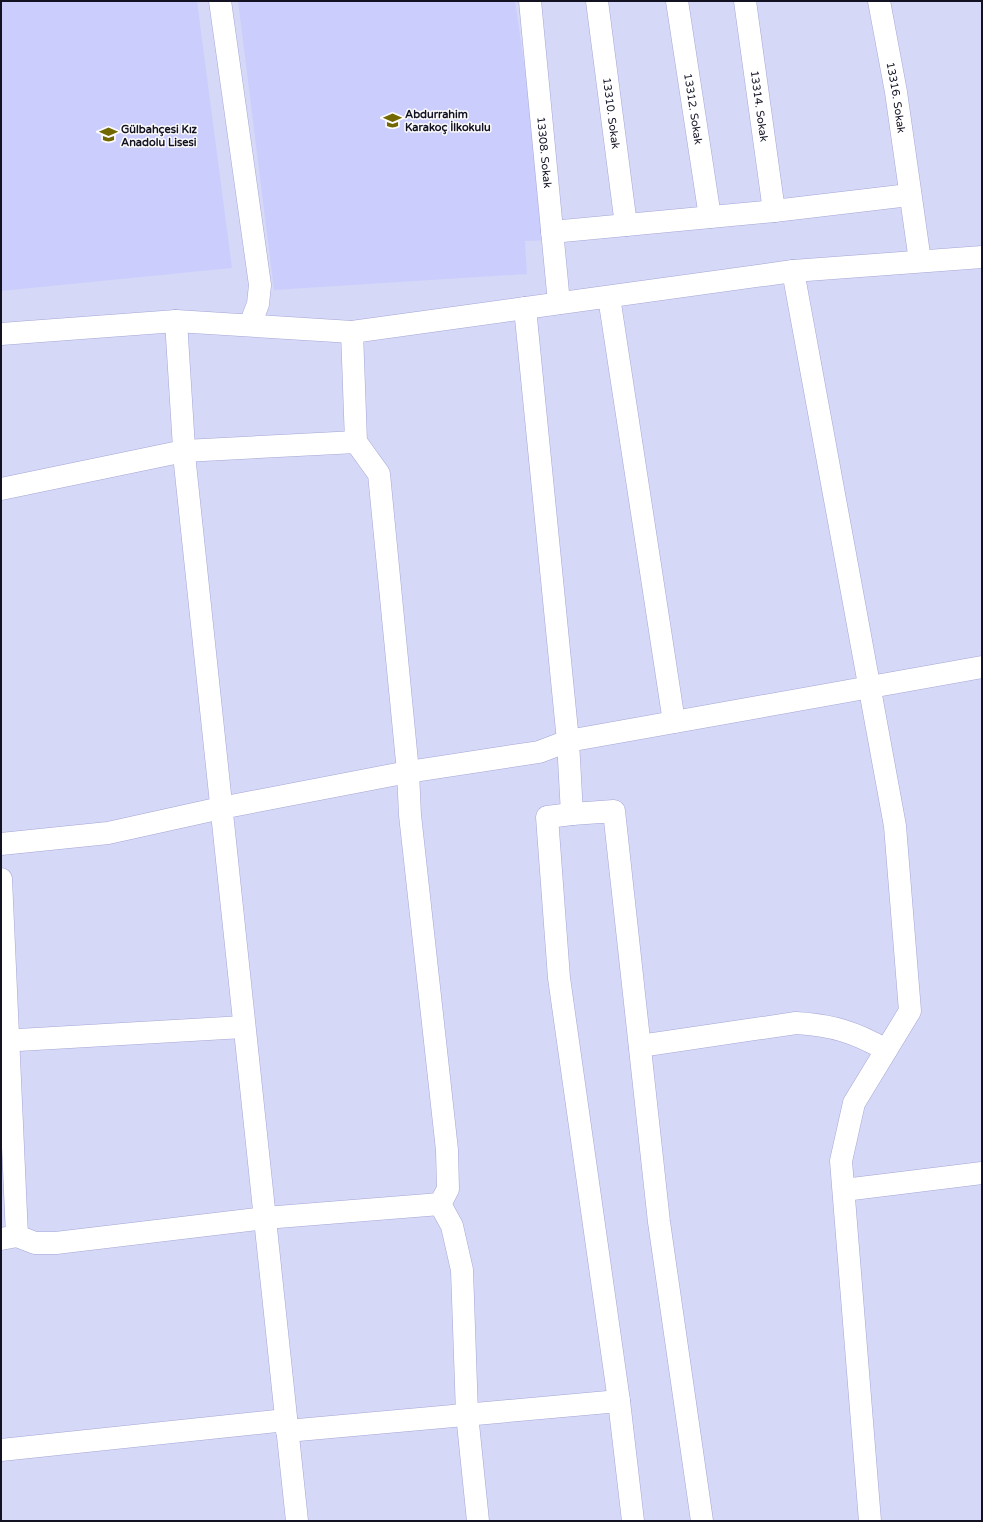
<svg xmlns="http://www.w3.org/2000/svg" width="983" height="1522" font-family="'Varela Round',sans-serif">
	<style>
		.built { fill: #cbcefc }
		.lines { fill: none; stroke-linecap: round; stroke-linejoin: round }
		.minor-casing { stroke: #a4a6d6; stroke-width: 23 }
		.minor { stroke: #fff; stroke-width: 22 }
		.labels { text-anchor: middle; dominant-baseline: central; stroke-width: 3; stroke-linejoin: round; paint-order: stroke }
		.street-label { font-size: 11px; fill: #121223; stroke: #fcfcfc }
		.poi-label { font-size: 11px; font-weight: bold; fill: #121223; stroke: #fcfcfc; text-anchor: start }
	</style>
	<rect width="100%" height="100%" fill="#d6d8f7"/>
	<!-- built -->
	<path class="built" d="M1,1H197L232,268L1,291Z
		M238,1H515L550,240L525,241L527,274L274,290Z"/>
	<g class="lines">
		<defs>
			<g id="minor">
				<path d="M220,1L260,285L258,304L250,325"/>
				<path id="s1" d="M530,1L559,303"/>
				<path id="s2" d="M597,1L626,225"/>
				<path id="s3" d="M677,1L710,217"/>
				<path id="s4" d="M745,1L774,211"/>
				<path id="s5" d="M879,1L896,92L920,261"/>
				<path d="M552,232L774,211L909,195"/>
				<path d="M793,271L895,826L910,1011L854,1103L841,1161L870,1521"/>
				<path d="M609,297L674,722"/>
				<path d="M176,321L185,464L297,1521"/>
				<path d="M1,334L176,321L352,332L793,271L982,257"/>
				<path d="M1,489L184,451L356,442"/>
				<path d="M572,814L547,817L559,978L619,1401L633,1521"/>
				<path d="M1,844L108,833L221,808L408,772L539,752L568,741L525,308"/>
				<path d="M1,879L17,1236"/>
				<path d="M1,1041L243,1027"/>
				<path d="M640,1046L796,1023C831,1025 855,1032 886,1050"/>
				<path d="M844,1190L982,1173"/>
				<path d="M440,1204L452,1226L462,1270L467,1414L478,1521"/>
				<path d="M1,1239L17,1236L35,1243H56L265,1218L440,1204L448,1189L447,1150L410,815L408,772L379,474L356,442L352,332"/>
				<path d="M287,1431L619,1401"/>
				<path d="M1,1450L286,1420"/>
				<path d="M702,1521L659,1222L614,811L572,814L568,741L982,667"/>
			</g>
		</defs>
		<!-- minor casing -->
		<use href="#minor" class="minor-casing"/>
		<!-- minor -->
		<use href="#minor" class="minor"/>
	</g>
	<!-- icons -->
	<defs>
		<symbol id="school-bare" viewBox="-9 -9 18 18"><path d="M0-5L7-2L0 1L-7-2ZM-4 1L0 2.5L4 1V4Q0 6-4 4Z" fill="#736800" stroke="#fcfcfc" stroke-width="2.5" paint-order="stroke"/></symbol>
	</defs>
	<g fill-rule="evenodd">
		<use href="#school-bare" x="380" y="108" width="25" height="25"/>
		<use href="#school-bare" x="96" y="122" width="25" height="25"/>
	</g>
	<g class="labels">
		<!-- street labels -->
		<g class="street-label">
			<text stroke="none"><textPath href="#s5" startOffset="98">13316. Sokak</textPath></text>
			<text stroke="none"><textPath href="#s4" startOffset="106">13314. Sokak</textPath></text>
			<text stroke="none"><textPath href="#s3" startOffset="109">13312. Sokak</textPath></text>
			<text stroke="none"><textPath href="#s2" startOffset="113">13310. Sokak</textPath></text>
			<text stroke="none"><textPath href="#s1" startOffset="152">13308. Sokak</textPath></text>
		</g>
		<!-- poi labels -->
		<g class="poi-label">
			<text x="405" y="114">Abdurrahim<tspan x="405" dy="13">Karakoç İlkokulu</tspan></text>
			<text x="121" y="129">Gülbahçesi Kız<tspan x="121" dy="13">Anadolu Lisesi</tspan></text>
		</g>
	</g>
	<!-- border -->
	<rect width="983" height="1522" fill="none" stroke="#121223" stroke-width="4"/>
</svg>
